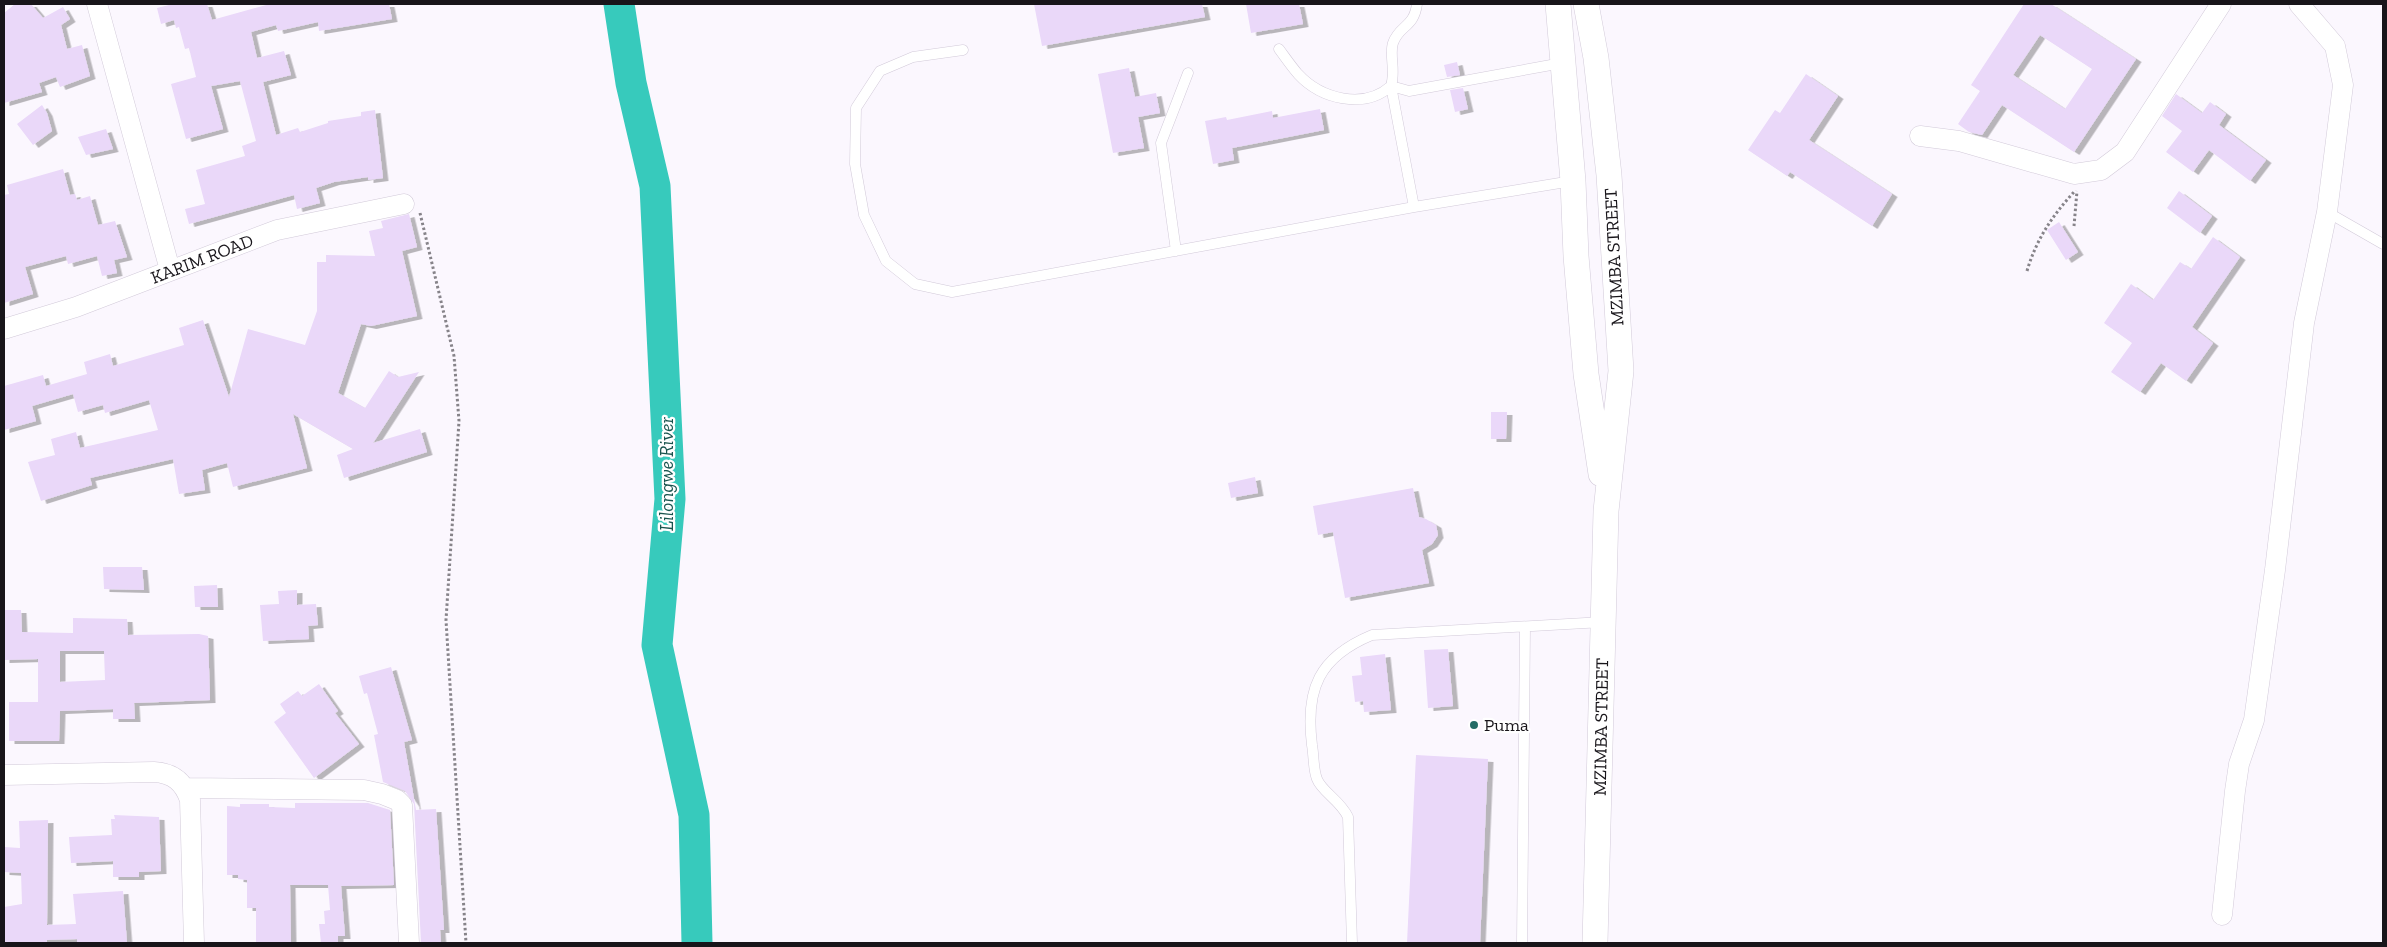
<svg xmlns="http://www.w3.org/2000/svg" width="2387" height="947" font-family="'Zilla Slab',serif">
	<style>
		.lines { fill: none; stroke-linecap: round; stroke-linejoin: round }
		.river { stroke: #37cabc; stroke-width: 31 }
		.building { fill: #ead8f9; fill-rule: evenodd; filter: url(#shadow) }
		.service-casing { stroke: #d2cad9; stroke-width: 11 }
		.minor-casing { stroke: #d2cad9; stroke-width: 21 }
		.tertiary-casing { stroke: #d2cad9; stroke-width: 26 }
		.path { stroke: #868389; stroke-width: 3; stroke-dasharray: 2.5 2.5; stroke-linecap: butt }
		.service { stroke: #fff; stroke-width: 10 }
		.minor { stroke: #fff; stroke-width: 20 }
		.tertiary { stroke: #fff; stroke-width: 25 }
		.poi-dot { fill: #246d65; stroke: #fff; stroke-width: 2 }
		.labels { text-anchor: middle; dominant-baseline: central; stroke-width: 4.5; stroke-linejoin: round; paint-order: stroke }
		.street-label { font-size: 18px; fill: #18151a; stroke: #fff }
		.poi-label { font-size: 18px; fill: #18151a; stroke: #fff; text-anchor: start }
		.water-label { font-size: 19px; font-style: italic; fill: #19544e; stroke: #fff }
	</style>
	<defs>
		<filter id="shadow"><feDropShadow dx="5.5" dy="3" stdDeviation="0" flood-color="#0004"/></filter>
	</defs>
	<rect width="100%" height="100%" fill="#fbf7fe"/>
	<g class="lines">
		<!-- river -->
		<path class="river" d="M619,4L631,83L655,186L670,499L657,645L694,815L697,943"/>
	</g>
	<!-- building -->
	<path class="building" d="M15,4H31L43,18L63,7L70,19L61,25L67,49L82,45L90,76L60,87L56,77L39,83L42,92L4,103V13Z
		M173,4H207L212,20L270,4H389L392,19L319,31L318,22L278,31L276,25L251,32L257,58L284,51L291,75L263,82L276,135L298,128L300,132L328,123V121L361,116V112L375,110L383,178L368,180V177L334,182L316,188L320,203L297,209L294,195L189,224L185,209L205,204L196,170L245,156L242,146L256,141L240,81L211,86L223,129L186,139L171,84L196,77L189,48L185,49L179,27L176,28L174,20L161,24L157,8Z
		M1034,4H1202L1205,17L1042,46Z
		M1246,4H1299L1303,24L1251,33Z
		M2024,4H2051L2136,59L2074,152L2002,105L1982,135L1969,132L1958,124L1980,91L1971,85ZM2040,35L2092,69L2065,109L2013,75Z
		M1457,62L1460,75L1447,77L1444,65Z
		M1129,68L1135,97L1156,93L1160,113L1138,117L1144,148L1113,153L1098,74Z
		M1806,74L1838,96L1809,140L1892,194L1872,226L1790,172L1787,176L1748,150L1775,110L1780,113Z
		M1463,88L1468,109L1455,112L1450,90Z
		M2176,94L2202,113L2210,102L2226,114L2219,125L2266,160L2250,181L2209,150L2193,172L2166,152L2182,131L2162,116Z
		M42,105L47,113L52,131L33,145L17,124Z
		M1320,109L1324,130L1232,148L1234,160L1213,164L1205,121L1226,117L1227,120L1272,111L1273,118Z
		M106,129L113,149L86,155L78,137Z
		M63,169L70,195L75,194L77,200L90,196L98,225L115,221L127,257L114,260L117,273L102,276L97,256L68,264L66,256L25,267L33,294L4,303V195L9,194L7,185Z
		M2179,191L2212,216L2200,233L2167,208Z
		M409,214L417,247L402,251L417,316L371,326L361,324L338,393L365,408L389,371L398,377L419,372L373,443L420,429L427,452L344,478L337,455L353,449L293,414L307,468L233,487L227,463L202,470L205,490L179,494L173,459L90,478L92,485L41,501L28,462L55,455L51,439L76,432L80,448L158,430L149,400L105,413L103,405L78,412L73,394L32,406L36,421L4,430V386L43,375L46,386L87,374L84,362L110,354L113,366L184,345L179,328L203,320L229,397L248,329L305,345L317,311V262H326V255L375,256L369,231L383,228L381,221Z
		M2059,222L2078,252L2066,260L2047,230Z
		M2213,237L2240,257L2192,327L2213,343L2186,381L2161,363L2140,392L2111,372L2132,343L2104,323L2131,284L2153,300L2180,262L2191,269Z
		M1491,412H1507L1506,439H1491Z
		M1255,477L1258,493L1231,498L1228,483Z
		M1413,488L1419,517L1426,519L1436,525L1438,535L1432,544L1422,550L1429,583L1345,598L1333,532L1318,535L1313,506Z
		M103,567H142L144,590L104,589Z
		M217,585L218,607H195L194,586Z
		M297,590V605L316,604L318,625L308,626L309,639L263,641L260,605L279,604L278,591Z
		M4,610H21L22,632L73,633V618L127,619L128,635L199,634L208,636L210,700L134,703L135,719H113V709L60,711L59,741H9V702H38V659L4,660ZM60,651H104L105,680L60,682Z
		M1448,649L1453,706L1428,708L1424,650Z
		M1385,654L1391,710L1364,712L1363,701L1355,702L1352,676L1362,675L1360,657Z
		M391,667L412,740L404,742L416,810L436,809L444,930H440L441,943H421L414,804L405,791L383,782L374,735L378,734L367,693L364,694L359,676Z
		M319,684L338,711L335,713L359,744L314,778L274,722L286,713L280,704L298,691L302,696Z
		M1416,755L1488,759L1480,943H1407Z
		M295,803H368L390,810L394,885L341,886L345,936H338V943H321L319,924H325L324,911L330,910L328,885H290L291,943H256V908H247V880L238,879V875H227V806L240,807V804H269V807L295,808Z
		M114,815L159,817L161,871L139,872V877H113V861L71,863L69,837L112,835L111,819H115Z
		M48,820L47,925L76,924L73,894L123,891L127,943H77V939L47,940V943H4V907L22,904L21,873L4,872V847L20,848L19,821Z"/>
	<g class="lines">
		<defs>
			<path id="service" d="M1279,49C1285,57 1291,66 1298,74C1321,99 1364,110 1391,86L1409,91L1562,63
				M963,50L913,57L880,71L856,108L855,164L864,215L886,261L915,284L952,292L1414,207L1572,181
				M1414,207L1391,86C1396,70 1389,55 1393,43C1399,25 1414,28 1417,4
				M2327,212L2383,244
				M1176,251L1161,143L1188,73
				M1352,943L1348,817C1340,800 1322,792 1317,779C1313,769 1314,756 1312,745C1305,689 1319,657 1372,635L1603,622
				M1522,943L1525,627"/>
			<path id="minor" d="M97,4L170,270
				M1920,136L1959,141L2074,174L2101,170L2125,152L2221,4
				M4,329L76,307L277,230L404,204
				M4,775L154,772C173,773 184,782 190,800L194,943
				M187,788L364,790L382,794L397,800L402,805L409,943
				M2222,915L2235,791L2239,764L2254,720L2275,570L2304,323L2327,212L2343,85L2335,46L2299,4"/>
			<path id="tertiary" d="M1558,4L1573,181L1576,256L1586,374L1601,474
				M1586,4L1596,58L1609,175L1621,371L1606,511L1595,943"/>
		</defs>
		<!-- service casing -->
		<use href="#service" class="service-casing"/>
		<!-- minor casing -->
		<use href="#minor" class="minor-casing"/>
		<!-- tertiary casing -->
		<use href="#tertiary" class="tertiary-casing"/>
		<!-- path -->
		<path class="path" d="M420,213L454,356L459,421L446,620L466,943
			M2074,226L2077,191
			M2027,271C2036,240 2052,216 2074,192"/>
		<!-- service -->
		<use href="#service" class="service"/>
		<!-- minor -->
		<use href="#minor" class="minor"/>
		<!-- tertiary -->
		<use href="#tertiary" class="tertiary"/>
	</g>
	<!-- markers -->
	<circle class="poi-dot" cx="1474" cy="725" r="5"/>
	<g class="labels">
		<!-- street labels -->
		<g class="street-label">
			<text transform="translate(1614 257) rotate(-93)">MZIMBA STREET</text>
			<text transform="translate(202 259) rotate(-21)">KARIM ROAD</text>
			<text transform="translate(1601 727) rotate(-89)">MZIMBA STREET</text>
		</g>
		<!-- poi labels -->
		<g class="poi-label">
			<text x="1484" y="725">Puma</text>
		</g>
		<!-- water labels -->
		<g class="water-label">
			<text transform="translate(666 474) rotate(-90)">Lilongwe River</text>
		</g>
	</g>
	<!-- border -->
	<rect width="2387" height="947" fill="none" stroke="#18151a" stroke-width="10"/>
</svg>
